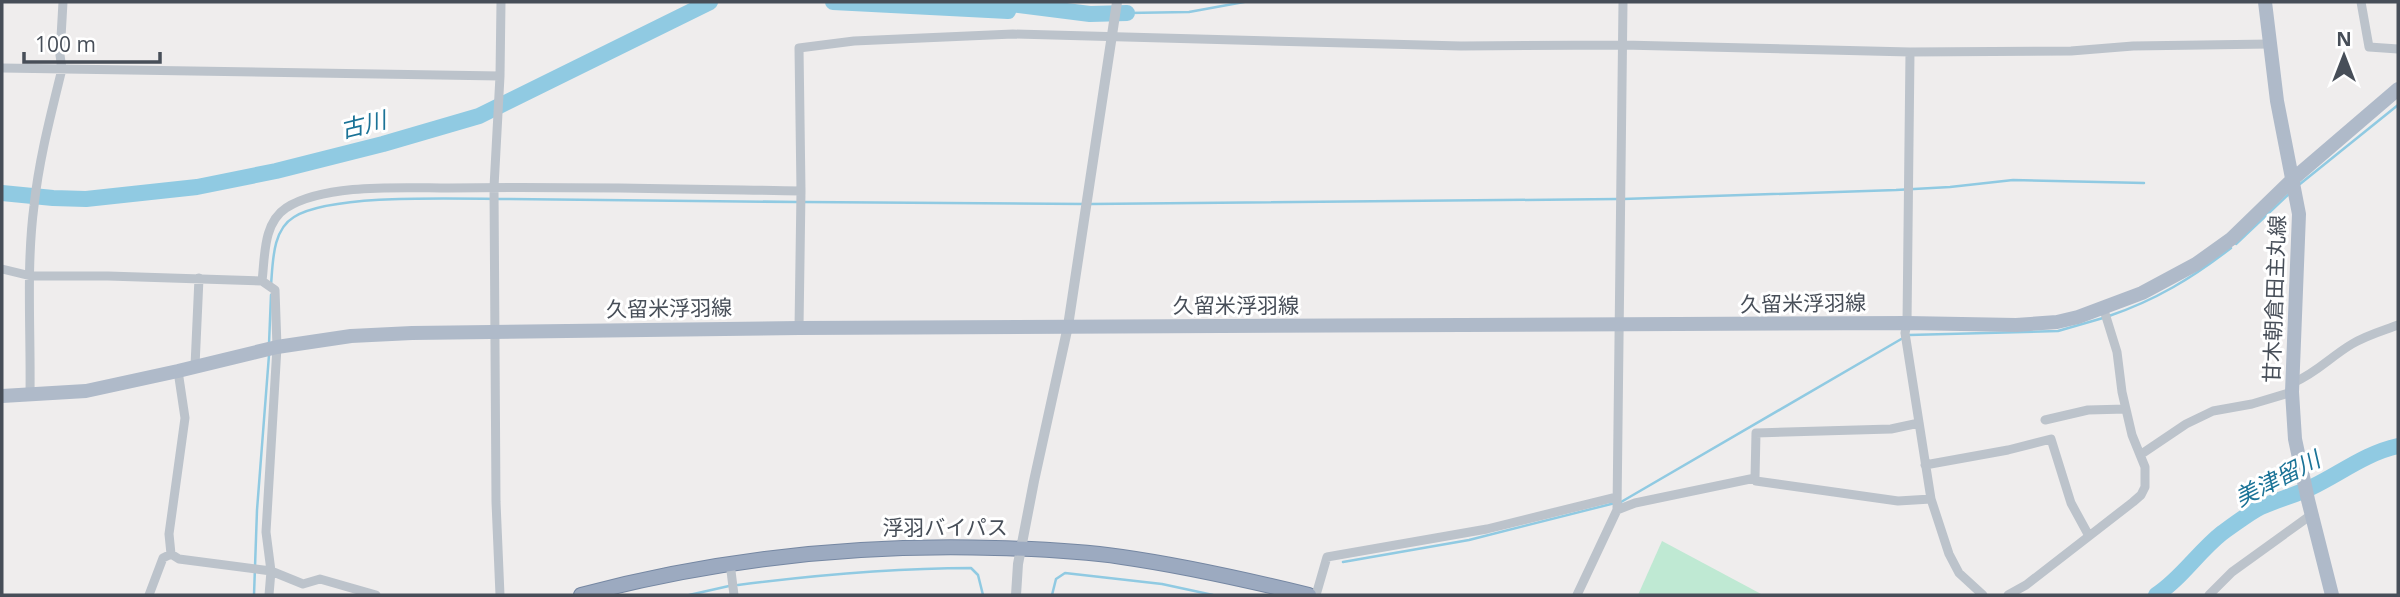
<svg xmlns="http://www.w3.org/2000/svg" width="2400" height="597" font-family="'Open Sans','Noto Sans JP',sans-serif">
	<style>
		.green { fill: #bfe9d3 }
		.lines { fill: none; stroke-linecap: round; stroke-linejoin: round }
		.stream { stroke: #90cae2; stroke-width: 2.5 }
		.river { stroke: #90cae2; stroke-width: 16 }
		.trunk-casing { stroke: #7587a2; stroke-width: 16 }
		.minor { stroke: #bcc3cb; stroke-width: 9 }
		.tertiary { stroke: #bcc3cb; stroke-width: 10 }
		.primary { stroke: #afbac9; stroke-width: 14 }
		.trunk { stroke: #9caac0; stroke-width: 14 }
		.labels { text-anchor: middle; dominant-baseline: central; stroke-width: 6; stroke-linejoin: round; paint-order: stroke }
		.street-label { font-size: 21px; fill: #474e58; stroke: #fff }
		.water-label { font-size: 23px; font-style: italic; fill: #1b7397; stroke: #fff }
	</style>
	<rect width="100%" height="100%" fill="#efeded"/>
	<!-- green -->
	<path class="green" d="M1662,541L1763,595H1638Z"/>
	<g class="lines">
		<!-- stream -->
		<path class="stream" d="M1127,13L1189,12L1244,2
			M2300,184L2398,105
			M1623,199L1896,190L1950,187L2013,180L2144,183
			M804,202L1085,204
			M1091,204L1617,199
			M2236,244L2290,193
			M271,285C273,263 272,230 294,217C333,193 460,199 510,199C606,200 702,201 798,202
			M2109,316C2156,300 2192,278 2231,248
			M1909,335L2058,331L2103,318
			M269,344L271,295
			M1621,502L1903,338
			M1343,562L1469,540L1615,503
			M738,585C816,575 893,568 971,568L978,575L983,595
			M254,595L257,510L269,355
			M689,595L729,586
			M1052,595L1056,579L1065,573L1162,584L1213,595"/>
		<!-- river -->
		<path class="river" d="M833,2L1008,11L1011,4L1090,14L1127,13
			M2,193L53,198L86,199L197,187L276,171L383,144L479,116L710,2
			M2156,595C2181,579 2198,552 2222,533C2233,525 2245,516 2257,509C2275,500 2294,496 2312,487C2341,473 2366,453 2398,446"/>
		<defs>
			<path id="trunk" d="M581,595C716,559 855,544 995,548C1037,549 1080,551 1122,557C1185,566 1247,580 1309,595"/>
		</defs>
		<!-- trunk casing -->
		<use href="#trunk" class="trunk-casing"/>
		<!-- minor -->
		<path class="minor" d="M2361,2L2369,47L2398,49
			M1910,52L1907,323L1905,333L1931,499L1949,554L1959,573L1983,595
			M2,68L500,76
			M2,269L31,276H108L262,281L275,290L277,347L266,532L271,571L269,595
			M262,281C265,257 263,223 286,208C325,183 403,188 449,188C566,186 684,189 801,191
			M799,328L801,191L799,48L854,41L1013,34L1461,46L1623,45L1910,52L2071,51L2133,46L2270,44
			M195,366L199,278
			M178,371L185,418L169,534L171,554L179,559L271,571L303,584L320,579L376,595
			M2293,383C2318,372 2330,357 2352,344C2367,335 2382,331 2398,325
			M30,394C31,333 26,267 34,206C39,159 51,114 62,69L60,55L63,2
			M2045,420L2088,410L2126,409
			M2140,455L2186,424L2213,411L2252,404L2292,392
			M1925,465L2008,450L2051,439L2071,503L2089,536
			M1755,478L1756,433L1891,429L1919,423
			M1617,510L1635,503L1755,478L1756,481L1898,501L1931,499
			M730,563L734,595
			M149,595L163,558L171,554
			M500,595L496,502L494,187L500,76L501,2
			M1316,595L1327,557L1487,529L1616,497
			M1577,595L1617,510L1623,2
			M2008,595L2026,585L2133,502L2141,495L2145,487V467L2132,435L2122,392L2117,352L2103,307
			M2209,595L2232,572L2311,515"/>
		<!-- tertiary -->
		<path class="tertiary" d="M1016,595L1018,564L1034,481L1068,326L1117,2"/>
		<!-- primary -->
		<path class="primary" d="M2265,2L2277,101L2299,214L2292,392L2295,439L2308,500L2332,595
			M2,396L86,391L178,371L277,347L351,336L412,333L799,328L1907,323L2016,325L2057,322L2078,317L2142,293L2196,264L2231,239L2293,179L2398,89"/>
		<!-- trunk -->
		<use href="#trunk" class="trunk"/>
	</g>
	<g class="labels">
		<!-- street labels -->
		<g class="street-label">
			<text transform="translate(2274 299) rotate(-88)">甘木朝倉田主丸線</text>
			<text transform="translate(1803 303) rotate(-1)">久留米浮羽線</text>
			<text x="1236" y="305">久留米浮羽線</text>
			<text transform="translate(669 308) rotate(-1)">久留米浮羽線</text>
			<text x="945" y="527">浮羽バイパス</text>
		</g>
		<!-- water labels -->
		<g class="water-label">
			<text transform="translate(363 124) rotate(-14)">古川</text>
			<text transform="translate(2277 478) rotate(-27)">美津留川</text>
		</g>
	</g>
	<!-- border -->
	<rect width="2400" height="597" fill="none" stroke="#474e58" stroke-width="7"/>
	<!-- north arrow -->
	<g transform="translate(2344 56)" stroke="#ffffff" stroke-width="5" paint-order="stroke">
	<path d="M0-5L12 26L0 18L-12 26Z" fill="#474e58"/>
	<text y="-10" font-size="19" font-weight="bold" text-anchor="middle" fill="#474e58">N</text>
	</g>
	<!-- scale -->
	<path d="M24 52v10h136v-10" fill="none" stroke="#474e58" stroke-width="3.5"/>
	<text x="35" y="52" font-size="21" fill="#474e58" stroke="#ffffff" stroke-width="5" paint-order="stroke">100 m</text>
</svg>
